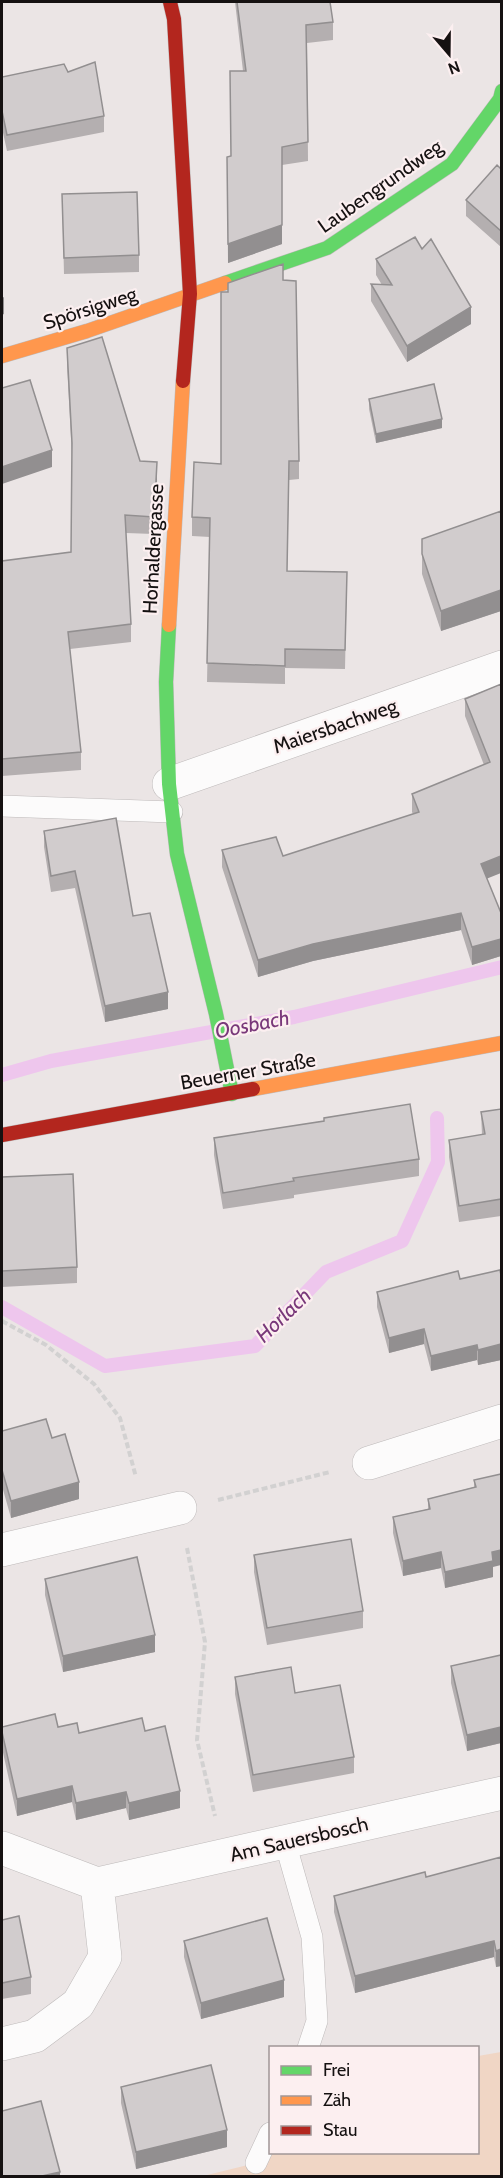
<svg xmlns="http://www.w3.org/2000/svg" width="503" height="2178" font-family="Cabin,sans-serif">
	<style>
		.green { fill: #f0d6c5 }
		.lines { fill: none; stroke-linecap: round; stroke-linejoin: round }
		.stream { stroke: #eec6ed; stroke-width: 14 }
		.lane-casing { stroke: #bebaba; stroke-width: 22 }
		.street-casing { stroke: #bebaba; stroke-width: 34 }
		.fast-casing { stroke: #bebaba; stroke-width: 15 }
		.slow-casing { stroke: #bebaba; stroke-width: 15 }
		.jam-casing { stroke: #bebaba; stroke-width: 15 }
		.path { stroke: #d2d1d1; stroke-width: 4; stroke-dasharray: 6 3; stroke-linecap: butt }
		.lane { stroke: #fcfbfb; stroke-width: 21 }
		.street { stroke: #fcfbfb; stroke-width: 33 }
		.fast { stroke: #63d668; stroke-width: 14 }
		.slow { stroke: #ff974d; stroke-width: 14 }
		.jam { stroke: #b3261e; stroke-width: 14 }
		.wall { fill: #b4afb0 }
		.shaded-wall { fill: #928f90 }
		.building { fill: #d1cccd; stroke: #928f90; stroke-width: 1.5 }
		.labels { text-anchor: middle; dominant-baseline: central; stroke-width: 4.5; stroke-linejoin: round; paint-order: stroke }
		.street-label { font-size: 20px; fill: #151111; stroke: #fceff0 }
		.water-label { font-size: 21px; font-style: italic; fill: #79387a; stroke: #fceff0 }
	</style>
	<rect width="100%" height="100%" fill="#ebe5e5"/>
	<!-- green -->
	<path class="green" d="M501,2052V2176H203L256,2163L270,2152H478V2056Z"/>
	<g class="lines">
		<!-- stream -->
		<path class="stream" d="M2,1075L51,1061L294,1017L502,967
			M2,1307L105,1366L255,1346L326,1272L402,1241L438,1162L437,1118"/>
		<defs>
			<path id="lane" d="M2,806L172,812
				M285,1842L312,1937L317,2021L308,2048
				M256,2163L270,2133"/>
			<path id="street" d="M169,784L502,667
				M369,1463L502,1421
				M2,1550L180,1508
				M2,1848L97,1884L502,1793
				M2,2044L35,2036L78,2004L105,1957L97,1884"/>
			<path id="fast" d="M225,283L327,248L452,164L500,99L502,91
				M169,625L166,682L169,784L177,854L216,1014L232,1094"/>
			<path id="slow" d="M2,356L87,331L225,283
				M169,625L183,381
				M253,1089L502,1043"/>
			<path id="jam" d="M170,2L174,19L190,294L183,381
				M2,1135L253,1089"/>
		</defs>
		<!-- lane casing -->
		<use href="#lane" class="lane-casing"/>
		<!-- street casing -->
		<use href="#street" class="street-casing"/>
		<!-- fast casing -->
		<use href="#fast" class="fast-casing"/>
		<!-- slow casing -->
		<use href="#slow" class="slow-casing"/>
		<!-- jam casing -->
		<use href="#jam" class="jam-casing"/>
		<!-- path -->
		<path class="path" d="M2,1321L46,1345L94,1384L120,1418L136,1477
			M218,1500L330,1472
			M187,1548L205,1642L197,1740L215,1816"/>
		<!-- lane -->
		<use href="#lane" class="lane"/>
		<!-- street -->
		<use href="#street" class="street"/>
		<!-- fast -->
		<use href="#fast" class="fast"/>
		<!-- slow -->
		<use href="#slow" class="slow"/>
		<!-- jam -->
		<use href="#jam" class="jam"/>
	</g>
	<!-- wall -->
	<path class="wall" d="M235,2H330L333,22V40L307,43L308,161L282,165V244L228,263L227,157L231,156L243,71Z
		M68,72L104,116V132L7,151L2,128V77Z
		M501,169V247L466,216V200Z
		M62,194L139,255V272L64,274Z
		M422,249L471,324L407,362L371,301V284L382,285L376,275V259Z
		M283,280L299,461V479L289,480L287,571L347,572L345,669L285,668V684L207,682L210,537L192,536V517L221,464L228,292Z
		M67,348L140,461L157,479L154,534L126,533L131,624V642L70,649L81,752V770L2,776V561L71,552L72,457L67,365Z
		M369,399L442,428L376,443L369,409Z
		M501,511V611L441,631L422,574V539Z
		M501,684L487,879L501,913V956L472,965L461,930L313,961L258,977L222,867V850L283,856L413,814L412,812V794L484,765L465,716V699Z
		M44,831L133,916L168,1009L105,1022L75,888L51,892L44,847Z
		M501,1109V1216L459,1222L449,1157V1140L482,1135L481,1112Z
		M214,1138L419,1159V1176L294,1195V1198L223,1209L214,1155Z
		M2,1177L77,1267V1283L2,1287Z
		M501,1275V1360L478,1365L477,1360L431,1371L424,1344L389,1353L377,1307V1292L460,1279Z
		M2,1431L52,1438L79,1499L11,1518L2,1486Z
		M474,1480L493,1567V1577L445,1588L441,1568L403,1576L393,1533V1517L428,1509V1499L474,1487Z
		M254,1555L363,1611V1628L267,1645L254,1572Z
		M45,1579L155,1652L63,1672L45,1595Z
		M501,1655V1743L467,1751L451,1683V1666Z
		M235,1677L295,1693L354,1757V1773L253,1792L235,1694Z
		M2,1727H58L79,1733L145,1731L180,1808L129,1820L126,1808L76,1820L72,1802L17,1816L2,1748Z
		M501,1857V1966L496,1967L494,1957L355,1993L334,1912V1896L426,1877Z
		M2,1920L31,1977V1994L2,1999Z
		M184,1941L284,1997L201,2019L184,1957Z
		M121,2087L227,2147L136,2169L121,2103Z"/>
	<!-- shaded-wall -->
	<path class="shaded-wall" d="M282,225V244L228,263V244Z
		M4,297V314L2,315V298Z
		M471,307V324L407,362V346Z
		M442,419V428L376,443V434Z
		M52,450V467L2,484V467Z
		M157,462V479L154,534V517Z
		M501,590V611L441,631V611Z
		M501,856V873L481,881V864Z
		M461,913V930L313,961L258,977V960L313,944Z
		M501,939V956L472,965V947Z
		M168,992V1009L105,1022V1006Z
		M424,1329V1344L389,1353V1338Z
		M501,1344V1360L478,1365V1350Z
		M477,1345V1360L431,1371V1356Z
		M79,1482V1499L11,1518V1501Z
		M501,1550V1565L493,1567V1577L445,1588V1572L492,1552Z
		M441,1552V1568L403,1576V1561Z
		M155,1635V1652L63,1672V1656Z
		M501,1727V1743L467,1751V1735Z
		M72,1786V1802L17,1816V1799Z
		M180,1791V1808L129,1820V1803Z
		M126,1792V1808L76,1820V1803Z
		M494,1941V1957L355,1993V1976Z
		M501,1949V1966L496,1967V1951Z
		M284,1980V1997L201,2019V2003Z
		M227,2130V2147L136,2169V2152Z
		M60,2172V2176H42Z"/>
	<!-- building -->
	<path class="building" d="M237,2H330L333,22L306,25L308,142L282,147V225L228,244L227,157L231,156L230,71H246Z
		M95,62L104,116L7,135L2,111V77L64,64L68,72Z
		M497,165L501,169V231L466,200Z
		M137,192L139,255L64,258L62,194Z
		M415,237L422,249L431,239L471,307L407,346L371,284L392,285L376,259Z
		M283,264V280L296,281L299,461H289L287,571L347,572L345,650L285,649V666L207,663L210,518L192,517L194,462L221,464V292H228V283Z
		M102,337L140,461L157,462L154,517L125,515L131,624L68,632L81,752L2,759V561L71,552L72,443L67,348Z
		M30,380L52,450L2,467V388Z
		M434,384L442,419L376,434L369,399Z
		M501,511V590L441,611L422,554V539Z
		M501,684V856L481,864L501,913V939L472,947L461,913L313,944L258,960L222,850L276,837L283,856L419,812L412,794L490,762L465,699Z
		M116,818L133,916L150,913L168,992L105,1006L75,871L51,876L44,831Z
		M410,1104L419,1159L293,1178L294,1181L223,1193L214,1138L324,1121V1118Z
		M501,1109V1199L459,1206L449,1140L485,1134L481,1112Z
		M73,1174L77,1267L2,1271V1177Z
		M500,1270L501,1275V1344L478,1350L477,1345L431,1356L424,1329L389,1338L377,1292L458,1271L460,1279Z
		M46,1419L52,1438L65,1434L79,1482L11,1501L2,1470V1431Z
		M501,1474V1550L492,1552L493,1561L445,1572L441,1552L403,1561L393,1517L430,1509L428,1499L476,1487L474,1480Z
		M351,1539L363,1611L267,1628L254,1555Z
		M137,1557L155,1635L63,1656L45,1579Z
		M501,1655V1727L467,1735L451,1666Z
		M291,1667L295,1693L340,1685L354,1757L253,1775L235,1677Z
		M55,1714L58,1727L77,1723L79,1733L142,1718L145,1731L165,1726L180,1791L129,1803L126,1792L76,1803L72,1786L17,1799L2,1732V1727Z
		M501,1857V1949L496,1951L494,1941L355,1976L334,1896L425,1872L426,1877Z
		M19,1916L31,1977L2,1983V1920Z
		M267,1918L284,1980L201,2003L184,1941Z
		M211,2065L227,2130L136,2152L121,2087Z
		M41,2101L60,2172L42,2176H2V2111Z"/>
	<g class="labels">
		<!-- street labels -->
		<g class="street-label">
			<text transform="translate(380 186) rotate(-35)">Laubengrundweg</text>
			<text transform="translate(90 308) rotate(-18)">Spörsigweg</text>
			<text transform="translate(153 549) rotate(-87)">Horhaldergasse</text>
			<text transform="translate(335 726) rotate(-19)">Maiersbachweg</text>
			<text transform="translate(248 1071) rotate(-10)">Beuerner Straße</text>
			<text transform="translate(299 1839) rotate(-13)">Am Sauersbosch</text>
		</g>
		<!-- water labels -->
		<g class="water-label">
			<text transform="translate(252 1024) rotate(-11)">Oosbach</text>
			<text transform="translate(283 1315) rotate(-44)">Horlach</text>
		</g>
	</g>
	<!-- border -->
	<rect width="503" height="2178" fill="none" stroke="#151111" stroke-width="6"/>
	<!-- legend -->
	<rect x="269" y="2046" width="210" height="108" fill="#fceff0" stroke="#a09697" stroke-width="1.5"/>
	<rect x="281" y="2066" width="30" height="9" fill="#63d668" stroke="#a09697" stroke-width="1.5"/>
	<text x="323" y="2076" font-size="18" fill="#151111">Frei</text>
	<rect x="281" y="2096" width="30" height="9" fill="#ff974d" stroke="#a09697" stroke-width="1.5"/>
	<text x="323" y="2106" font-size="18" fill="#151111">Zäh</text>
	<rect x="281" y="2126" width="30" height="9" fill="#b3261e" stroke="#a09697" stroke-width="1.5"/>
	<text x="323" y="2136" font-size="18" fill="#151111">Stau</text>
	<!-- north arrow -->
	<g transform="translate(449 54) rotate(160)" stroke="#fceff0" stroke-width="4.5" paint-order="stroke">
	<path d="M0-4.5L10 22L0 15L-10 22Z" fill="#151111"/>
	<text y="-9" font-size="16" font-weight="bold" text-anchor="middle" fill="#151111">N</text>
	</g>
</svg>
